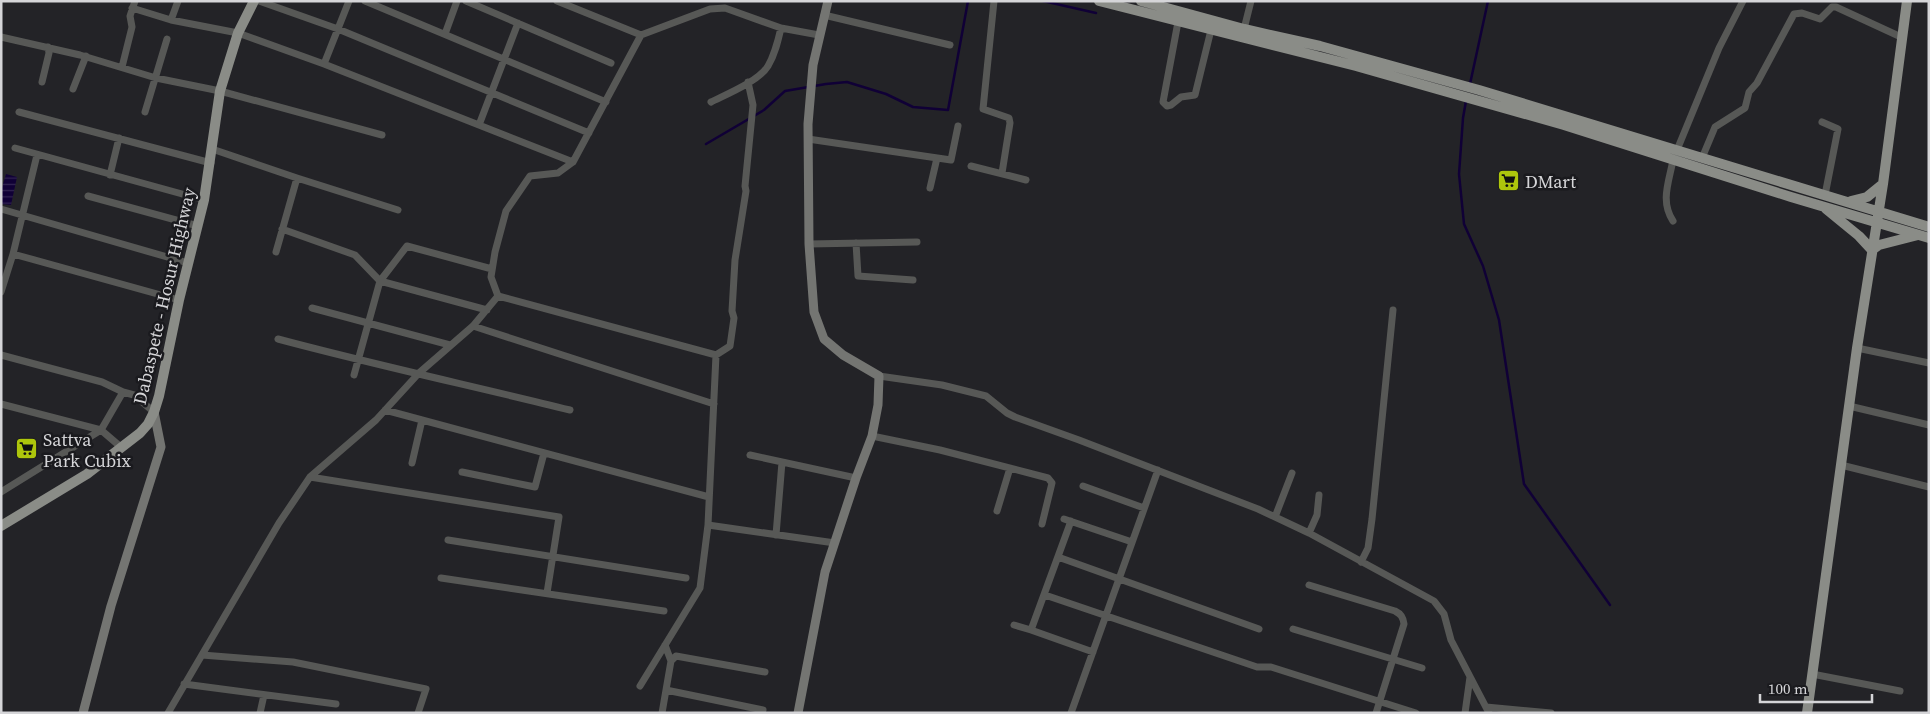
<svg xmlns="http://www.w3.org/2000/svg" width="1930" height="714" font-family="'Source Serif 4',serif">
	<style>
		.water { fill: url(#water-rules) }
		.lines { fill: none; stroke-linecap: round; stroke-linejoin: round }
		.stream { stroke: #100036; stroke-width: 2.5 }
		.street { stroke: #575856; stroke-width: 7 }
		.secondary { stroke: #747572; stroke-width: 9 }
		.primary { stroke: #8a8c87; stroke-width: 10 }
		.labels { text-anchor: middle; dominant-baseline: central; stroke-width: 5; stroke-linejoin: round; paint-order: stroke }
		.poi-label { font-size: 18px; fill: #d5d5d8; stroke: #1a1a1e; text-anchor: start }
		.street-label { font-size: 18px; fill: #d5d5d8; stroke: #1a1a1e }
	</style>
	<defs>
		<pattern id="water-rules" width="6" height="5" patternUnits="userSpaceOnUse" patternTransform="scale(1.25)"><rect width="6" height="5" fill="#100036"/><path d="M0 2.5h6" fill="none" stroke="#322452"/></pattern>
	</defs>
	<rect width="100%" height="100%" fill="#232327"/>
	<!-- water -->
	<path class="water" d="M6,174L17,177L11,205L1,204V191Z"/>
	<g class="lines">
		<!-- stream -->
		<path class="stream" d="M1043,1L1096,13
			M1470,84L1488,1
			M1466,101L1463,118L1459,174L1464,224L1483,266L1499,320L1524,484L1610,605
			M706,144L764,110L785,91L826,84L847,82L886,94L913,107L948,110L968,1"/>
		<!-- street -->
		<path class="street" d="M259,1L338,29L589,133
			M365,1L606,102
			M466,1L611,63
			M557,1L641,35
			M994,1L983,109L1009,118L1010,123L1002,173
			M132,8L171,20L238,33L324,64L573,162
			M824,15L950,45
			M171,20L178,1
			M1178,22L1163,102L1167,106L1171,105L1181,97L1195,95L1211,30
			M1244,29L1251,1
			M445,34L457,1
			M1,37L80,55L156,78L220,91L382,135
			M324,64L349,1
			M122,67L132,27L130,16L135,1
			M42,82L49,53L48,47
			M73,89L86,56
			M711,102C727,94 759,81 768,66C775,54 778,41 781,28
			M19,112L211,163
			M145,112L167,39
			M1822,122L1838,129L1825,195
			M479,125L518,23
			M808,139L951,160L958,126
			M15,148L204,200
			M212,149L297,178L398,210
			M1677,150L1719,48L1743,1
			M1702,158L1715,127L1745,108L1749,92L1757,83L1794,14L1802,13L1820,19L1832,7H1836L1901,37
			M971,166L1026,180
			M110,175L119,138
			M930,188L937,158
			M88,196L198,226
			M1,209L188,263
			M1673,221C1660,201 1669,182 1673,160
			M282,229L355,255L380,281L487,310
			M856,243L858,276L913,280
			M809,244L917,242
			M276,252L297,178
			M13,254L179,300
			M1,292L13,254L37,155
			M498,296L716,355
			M312,308L450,345
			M473,326L714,404
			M278,339C375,365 473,386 570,410
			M1857,348L1929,363
			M1,355L102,382L123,392
			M354,375L380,281L407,246L492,269
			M879,376L942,385L986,396L1007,413L1015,417L1079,440L1258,509L1309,533L1434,601L1444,614L1451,640L1489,713
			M1,404L101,430
			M1849,406L1929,425
			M385,410L709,497
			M872,436L940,450L1048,478L1052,483L1042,524
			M122,448L101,430L123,392L134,395L154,412
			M750,455L856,478
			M412,463L422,420
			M1841,465L1929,487
			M462,472L535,487L544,453
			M310,477L559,517L547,593
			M1083,486L1144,508
			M1,492L101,430
			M997,511L1010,468
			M1275,517L1292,473
			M1064,519L1132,542
			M708,525L835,543
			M1309,533L1317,515L1319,495
			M776,535L782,462
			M448,540L686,578
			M1058,557L1259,629
			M1361,562L1368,548L1372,519L1393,310
			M441,578L664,611
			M1309,585L1395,611C1401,614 1403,617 1404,624L1376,713
			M1045,595L1257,667H1271L1416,713
			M1014,625L1031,630L1071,521
			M1293,629L1422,668
			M1031,630L1093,652
			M202,655L293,662L426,689L418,713
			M671,661L676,656L765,672
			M1812,674L1900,691
			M184,684L336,704
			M640,686L700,588L708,525L716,355L730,346L734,318L732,311L735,260L746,191L745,186L753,105L748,82
			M666,690L763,710
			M1486,707L1551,713
			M168,713L279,523L310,477L376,420L419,373L473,326L498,296L491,277L495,252L506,211L530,176L558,173L573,162L641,35L710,9L725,8L781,28L819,35
			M260,713L264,695
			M662,713L671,661L665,645
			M1071,713L1158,470
			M1465,713L1470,677"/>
		<!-- secondary -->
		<path class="secondary" d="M83,713L111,606L161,447L154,412
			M798,713L825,572L856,478L872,436L878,405L879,376L843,355L824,339L814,312L809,244L808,124L813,65L828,1"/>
		<!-- primary -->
		<path class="primary" d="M1099,1L1356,66L1564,125L1791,197L1929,238
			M1141,1L1244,29L1320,46L1479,90L1929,227
			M1851,201L1867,197L1883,184
			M1826,209L1859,236L1872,250L1879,245L1918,235
			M1,526L87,474L140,433L148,424L154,412L159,396L179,300L204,200L220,91L238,33L254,1
			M1807,713L1857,348L1883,184L1907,1"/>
	</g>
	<!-- icons -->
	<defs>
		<symbol id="supermarket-square" viewBox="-11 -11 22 22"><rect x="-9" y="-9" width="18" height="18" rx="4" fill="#aec60c" stroke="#1a1a1e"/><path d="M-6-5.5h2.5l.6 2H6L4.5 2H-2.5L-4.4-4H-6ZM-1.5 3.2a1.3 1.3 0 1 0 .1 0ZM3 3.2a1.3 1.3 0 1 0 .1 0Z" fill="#111"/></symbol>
	</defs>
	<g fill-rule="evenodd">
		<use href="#supermarket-square" x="1496" y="168" width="25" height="25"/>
		<use href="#supermarket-square" x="14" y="436" width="25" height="25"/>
	</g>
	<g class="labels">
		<!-- poi labels -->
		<g class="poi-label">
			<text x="1525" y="181">DMart</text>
			<text x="43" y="439">Sattva<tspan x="43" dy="21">Park Cubix</tspan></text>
		</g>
		<!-- street labels -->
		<g class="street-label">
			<text transform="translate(164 296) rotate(-77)">Dabaspete - Hosur Highway</text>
		</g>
	</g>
	<!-- border -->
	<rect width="1930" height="714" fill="none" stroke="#d5d5d8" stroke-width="5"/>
	<!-- scale -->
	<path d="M1760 694v8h112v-8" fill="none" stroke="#d5d5d8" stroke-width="2.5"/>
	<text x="1768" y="694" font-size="15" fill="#d5d5d8" stroke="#1a1a1e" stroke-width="4" paint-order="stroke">100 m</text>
</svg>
